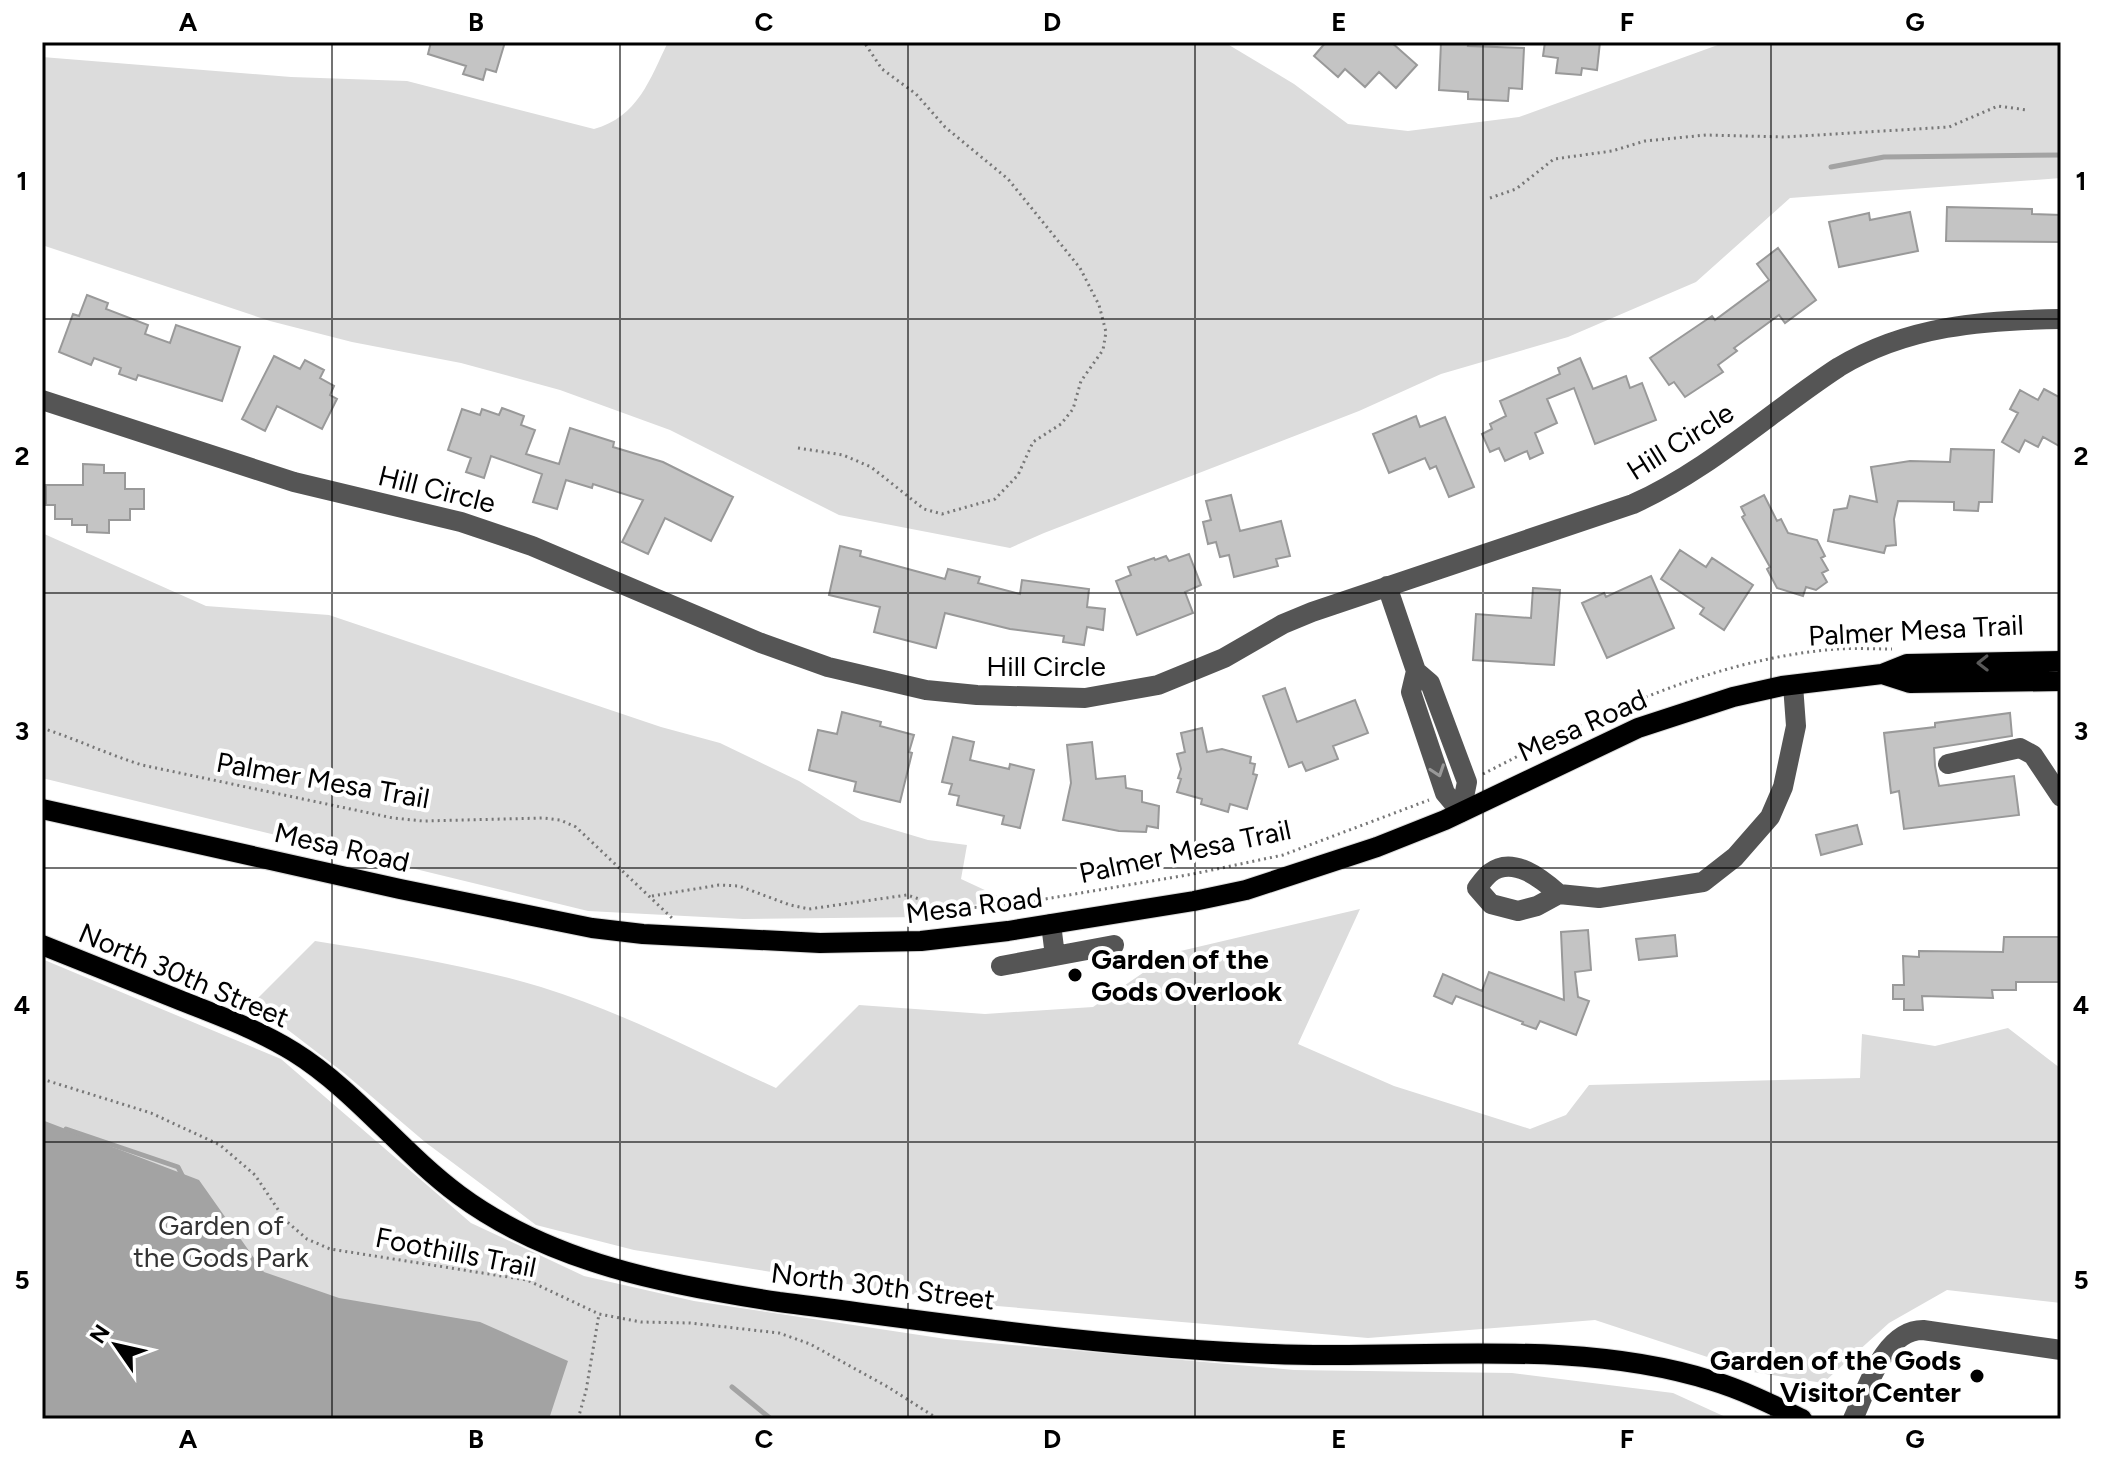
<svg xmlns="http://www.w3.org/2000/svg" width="2103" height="1461" font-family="Figtree,sans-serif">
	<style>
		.green { fill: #dcdcdc }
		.water { fill: #a3a3a3 }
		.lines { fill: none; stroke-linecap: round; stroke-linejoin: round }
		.stream { stroke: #a3a3a3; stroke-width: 5 }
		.building { fill: #c4c4c4; stroke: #999; stroke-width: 2 }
		.major-casing { stroke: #dbdbdb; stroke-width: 22 }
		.path { stroke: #777; stroke-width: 3; stroke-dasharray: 2 4; stroke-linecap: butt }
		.minor { stroke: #555; stroke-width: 20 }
		.major { stroke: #000; stroke-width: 20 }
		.oneway { stroke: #595959 }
		.oneway2 { stroke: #999 }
		.grid { fill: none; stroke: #000; stroke-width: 2; stroke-opacity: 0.55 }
		.poi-dot { fill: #000; stroke: #fff; stroke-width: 3 }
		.labels { text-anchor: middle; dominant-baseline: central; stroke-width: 8; stroke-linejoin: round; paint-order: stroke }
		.street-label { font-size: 28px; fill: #000; stroke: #fff }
		.poi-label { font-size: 28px; font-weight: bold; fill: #000; stroke: #fff; text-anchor: start }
		.park-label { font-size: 28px; fill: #333; stroke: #fff }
		.neatline { fill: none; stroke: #000; stroke-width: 3 }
		.grid-label { font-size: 26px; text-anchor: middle; font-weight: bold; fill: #000 }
	</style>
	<rect width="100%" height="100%" fill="#fff"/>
	<!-- green -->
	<path class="green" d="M668,42H1224L1294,84L1348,124L1408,131L1519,117L1726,42H2061V178L1790,198L1696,282L1568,337L1441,374L1359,411L1044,533L1010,548L839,515L670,430L560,390L461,363L352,342L270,321L42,245V57L291,77L407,81L594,129C638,117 650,79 668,42Z
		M42,533L206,606L329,615L661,727L720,743L799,781L861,820L928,840L967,845L961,879L1002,898L925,917L743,919L588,911L42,778Z
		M1360,909L1298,1044L1394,1086L1530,1129L1566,1115L1589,1085L1860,1078L1862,1034L1935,1046L2008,1028L2060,1068L2061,1066V1303L1947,1290L1889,1323L1823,1383L1753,1372L1595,1320L1368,1338L973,1304L634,1250L536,1225L425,1142L344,1073L253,1003L315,941C391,953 467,965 541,987C623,1012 699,1053 776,1088L859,1005L985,1014L1093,1007L1172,953Z
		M42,959L281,1059L471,1223L584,1276L694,1301L946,1339L1294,1370L1512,1373L1673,1393L1730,1419H42Z"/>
	<!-- water -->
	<path class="water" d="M42,1120L199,1180L264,1272L339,1298L480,1322L568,1361L549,1419H42Z"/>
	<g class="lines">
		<!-- stream -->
		<path class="stream" d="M1831,167L1884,157L2061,155
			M66,1129L178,1167L183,1177
			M732,1387L771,1419"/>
	</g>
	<!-- building -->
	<path class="building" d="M431,42H505L496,72L486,69L483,80L463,74L466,66L428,54Z
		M1326,42H1391L1417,65L1396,88L1379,72L1365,87L1345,69L1338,77L1314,56Z
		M1441,42H1469L1468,46L1524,48L1522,89L1509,88L1508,101L1468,99V92L1439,90Z
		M1545,42H1600L1597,70L1582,68L1581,75L1556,73L1558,58L1543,56Z
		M1947,207L2032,209V214L2061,215V242L1946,241Z
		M1910,212L1918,251L1839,267L1829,222L1869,213L1870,220Z
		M1778,248L1816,300L1785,323L1779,315L1734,348L1737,351L1718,365L1723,372L1685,397L1674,382L1669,385L1650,358L1712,316L1715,320L1769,280L1757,264Z
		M87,295L108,303L106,309L148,325L145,334L170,343L176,325L240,347L222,401L138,375L136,380L119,374L121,368L94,358L91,365L59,352L73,314L79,316Z
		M274,356L300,369L305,360L324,370L320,378L334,386L330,395L337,399L322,429L277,406L265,431L242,419Z
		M1580,358L1593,389L1626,376L1630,388L1642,383L1656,420L1595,444L1574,388L1547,399L1557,423L1535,433L1543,453L1530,459L1527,451L1505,461L1499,448L1490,452L1482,434L1492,429L1490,424L1506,416L1500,401L1560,374L1558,368Z
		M2044,389L2061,398V447L2043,437L2038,447L2025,440L2019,452L2002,442L2018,413L2010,409L2020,390L2038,400Z
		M502,408L524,416L521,425L535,430L526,454L559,464L570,428L614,442L613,447L663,462L733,497L711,541L665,518L648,554L622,542L643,500L593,484L592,488L566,480L557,509L533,502L542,474L491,456L484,478L466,472L471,458L448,450L462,409L480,415L482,409L499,415Z
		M1416,416L1420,427L1445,417L1474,487L1449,497L1436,466L1430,469L1425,458L1389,473L1373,434Z
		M1951,449L1994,450L1992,502H1979L1978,511L1954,510V502L1898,501L1894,519L1896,545L1886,546L1884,553L1828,541L1834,510L1847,508L1850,496L1877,502L1871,467L1910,461L1950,462Z
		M83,464L104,465V473H125V489H144V509H130V520H109V533L87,532V525H72V519H55V505H46V485H83Z
		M1231,495L1240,531L1281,521L1290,556L1276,559L1278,566L1234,577L1229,555L1220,557L1216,542L1208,544L1203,522L1211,520L1206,501Z
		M1764,495L1777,521L1781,519L1788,533L1817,540L1825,556L1821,558L1828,570L1822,573L1827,582L1816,590L1806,587L1803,596L1777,588L1767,569L1770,567L1742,517L1745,515L1741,507Z
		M840,546L861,551L860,556L945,579L948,569L980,577L978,583L1020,594L1022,580L1089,589L1087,607L1105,609L1103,630L1087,627L1084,645L1063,642L1064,636L1010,629L945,613L936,648L874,632L880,607L829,595Z
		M1680,550L1706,567L1712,558L1753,585L1724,630L1700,614L1704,608L1661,579Z
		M1189,554L1201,585L1185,592L1193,613L1137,635L1116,581L1131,575L1128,567L1154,558L1155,560L1166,556L1169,561Z
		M1651,576L1674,628L1607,658L1582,603L1604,593L1606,597Z
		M1533,588L1560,590L1554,665L1473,660L1476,614L1531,618Z
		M1285,688L1297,722L1355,700L1368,733L1333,746L1338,759L1306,771L1302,762L1289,767L1263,696Z
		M842,712L881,722L880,726L914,735L909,752L912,753L900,802L854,791L856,782L809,770L818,730L837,734Z
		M2010,713L2012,736L1934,748L1935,766L1939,786L2014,776L2019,815L1904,829L1899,791L1891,793L1884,733L1935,727V723Z
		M1202,728L1207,752L1222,749L1251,757L1250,763L1255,764L1253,774L1257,775L1247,809L1230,804L1228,812L1201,804L1202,799L1177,792L1181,779L1178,778L1181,769L1177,754L1185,752L1181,733Z
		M953,737L974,742L970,760L1009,769L1010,764L1034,770L1020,828L1002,824L1004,816L957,805L959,796L949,794L952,784L942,782Z
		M1092,742L1096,779L1125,776L1126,788L1142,791V802L1159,806L1158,828L1147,826L1146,832L1119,831L1063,820L1071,783L1067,745Z
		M1857,825L1862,844L1821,855L1816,835Z
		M1588,930L1591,970L1575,972L1578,997L1589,1001L1576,1035L1540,1021L1536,1029L1522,1024L1523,1022L1456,996L1452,1004L1434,996L1443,974L1482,991L1489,972L1564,1000L1561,932Z
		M1675,935L1677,956L1639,960L1636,939Z
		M2004,937H2061V982H2016V990H1992L1993,998L1922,996L1923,1010H1904V999H1893V985H1904L1903,956L1919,957V951L2003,952Z"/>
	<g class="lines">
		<defs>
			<path id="major" d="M1882,674L1910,683L2061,681
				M42,809L400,889L592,928L643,934L820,943L921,941L1008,931L1194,901L1246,890L1377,847L1445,820L1638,728L1733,697L1782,686L1882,674L1907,664L2061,661
				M42,945C87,963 132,981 177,999C217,1015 257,1029 294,1052C355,1090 401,1152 459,1195C551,1263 668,1285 779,1302C943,1323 1107,1348 1273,1354C1417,1360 1574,1337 1713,1381C1743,1390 1773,1405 1802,1419"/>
		</defs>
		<!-- major casing -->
		<use href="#major" class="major-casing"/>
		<!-- path -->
		<path class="path" d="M1490,198L1516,189L1554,159L1612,151L1645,141L1706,135L1785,137L1949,127L1998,106L2027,110
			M798,448L843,455L871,467L924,509L942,514L995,499L1018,475L1033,442L1061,424L1073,409L1081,381L1103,350L1106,332L1099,305L1080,268L1008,179L945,127L916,94L882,69L864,42
			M42,728C76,739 107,754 142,765L393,818L423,821L543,818L560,820L576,827L672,918
			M1483,774C1594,717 1710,659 1837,649C1855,648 1874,649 1892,649
			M652,896L719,885L739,886L790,905L809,909L907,895L941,906L992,908L1193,874L1283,855L1429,800
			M42,1079L151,1113L220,1145L255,1175L285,1220L307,1239L330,1249L527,1280L599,1314L641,1322L690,1323L779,1333L810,1344L888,1387L938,1419
			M578,1419L586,1391L599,1314"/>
		<!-- minor -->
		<path class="minor" d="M42,400L294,482L461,522L532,546L761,643L828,667L926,690L977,695L1085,698L1158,685L1224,658L1283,624L1312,612L1633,504C1709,470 1770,412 1839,367C1907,326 1983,320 2061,319
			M1387,586L1416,671L1411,692L1445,793L1461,812
			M1416,671L1430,683L1467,782L1461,812
			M1948,764L2020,748L2033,755L2061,797
			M1559,894C1542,879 1513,855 1490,873C1485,877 1481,883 1477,888L1491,904L1518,911L1537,906L1559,894L1599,898L1703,882L1735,857L1770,817L1783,787L1796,726L1793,685
			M1055,956L1114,945
			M1001,966L1055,956L1051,924
			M1853,1419C1867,1389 1884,1330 1923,1330L2061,1350"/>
		<!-- major -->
		<use href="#major" class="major"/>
	</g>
	<!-- one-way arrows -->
	<defs><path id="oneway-chevron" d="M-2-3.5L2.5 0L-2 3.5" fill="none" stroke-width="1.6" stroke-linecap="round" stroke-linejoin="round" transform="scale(2)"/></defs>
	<use class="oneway" href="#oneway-chevron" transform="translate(1983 663) rotate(179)"/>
	<use class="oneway2" href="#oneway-chevron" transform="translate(1438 771) rotate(71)"/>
	<!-- grid -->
	<path class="grid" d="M332,42V1419M620,42V1419M908,42V1419M1195,42V1419M1483,42V1419M1771,42V1419M42,319H2061M42,593H2061M42,868H2061M42,1142H2061"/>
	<!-- markers -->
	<g class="poi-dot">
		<circle cx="1075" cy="975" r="8"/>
		<circle cx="1977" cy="1376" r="8"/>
	</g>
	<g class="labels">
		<!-- street labels -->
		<g class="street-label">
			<text transform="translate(1680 441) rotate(-32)">Hill Circle</text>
			<text transform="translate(437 489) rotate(14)">Hill Circle</text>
			<text transform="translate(1916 630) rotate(-3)">Palmer Mesa Trail</text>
			<text x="1046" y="666">Hill Circle</text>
			<text transform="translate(1582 725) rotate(-24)">Mesa Road</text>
			<text transform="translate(323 780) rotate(10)">Palmer Mesa Trail</text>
			<text transform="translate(342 847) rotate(13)">Mesa Road</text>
			<text transform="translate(1185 851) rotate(-12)">Palmer Mesa Trail</text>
			<text transform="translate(974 905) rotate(-7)">Mesa Road</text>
			<text transform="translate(184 975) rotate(23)">North 30th Street</text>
			<text transform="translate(456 1252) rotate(11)">Foothills Trail</text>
			<text transform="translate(883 1286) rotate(7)">North 30th Street</text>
		</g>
		<!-- poi labels -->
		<g class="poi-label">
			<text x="1091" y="959">Garden of the<tspan x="1091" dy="32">Gods Overlook</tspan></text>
			<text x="1961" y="1360" text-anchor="end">Garden of the Gods<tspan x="1961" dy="32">Visitor Center</tspan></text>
		</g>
		<!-- park labels -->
		<g class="park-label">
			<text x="221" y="1225">Garden of<tspan x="221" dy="32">the Gods Park</tspan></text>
		</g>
	</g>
	<!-- border -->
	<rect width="2103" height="1461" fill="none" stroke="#ffffff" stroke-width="88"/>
	<!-- north arrow -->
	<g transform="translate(116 1345) rotate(304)" stroke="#ffffff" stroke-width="6" paint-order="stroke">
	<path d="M0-6L14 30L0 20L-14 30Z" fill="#000000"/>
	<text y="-12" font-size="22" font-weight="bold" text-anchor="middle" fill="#000000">N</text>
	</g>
	<rect x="44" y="44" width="2015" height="1373" class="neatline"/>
	<g class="grid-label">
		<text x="188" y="31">A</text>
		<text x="476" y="31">B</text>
		<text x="764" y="31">C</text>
		<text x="1052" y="31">D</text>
		<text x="1339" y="31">E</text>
		<text x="1627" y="31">F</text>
		<text x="1915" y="31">G</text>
		<text x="22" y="190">1</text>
		<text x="2081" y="190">1</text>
		<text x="22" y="465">2</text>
		<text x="2081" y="465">2</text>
		<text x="22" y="740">3</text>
		<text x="2081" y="740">3</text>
		<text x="22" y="1014">4</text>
		<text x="2081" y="1014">4</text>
		<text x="22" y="1289">5</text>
		<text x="2081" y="1289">5</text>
		<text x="188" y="1448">A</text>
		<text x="476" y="1448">B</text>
		<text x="764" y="1448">C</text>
		<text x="1052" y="1448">D</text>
		<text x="1339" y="1448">E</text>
		<text x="1627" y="1448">F</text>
		<text x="1915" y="1448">G</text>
	</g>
</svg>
